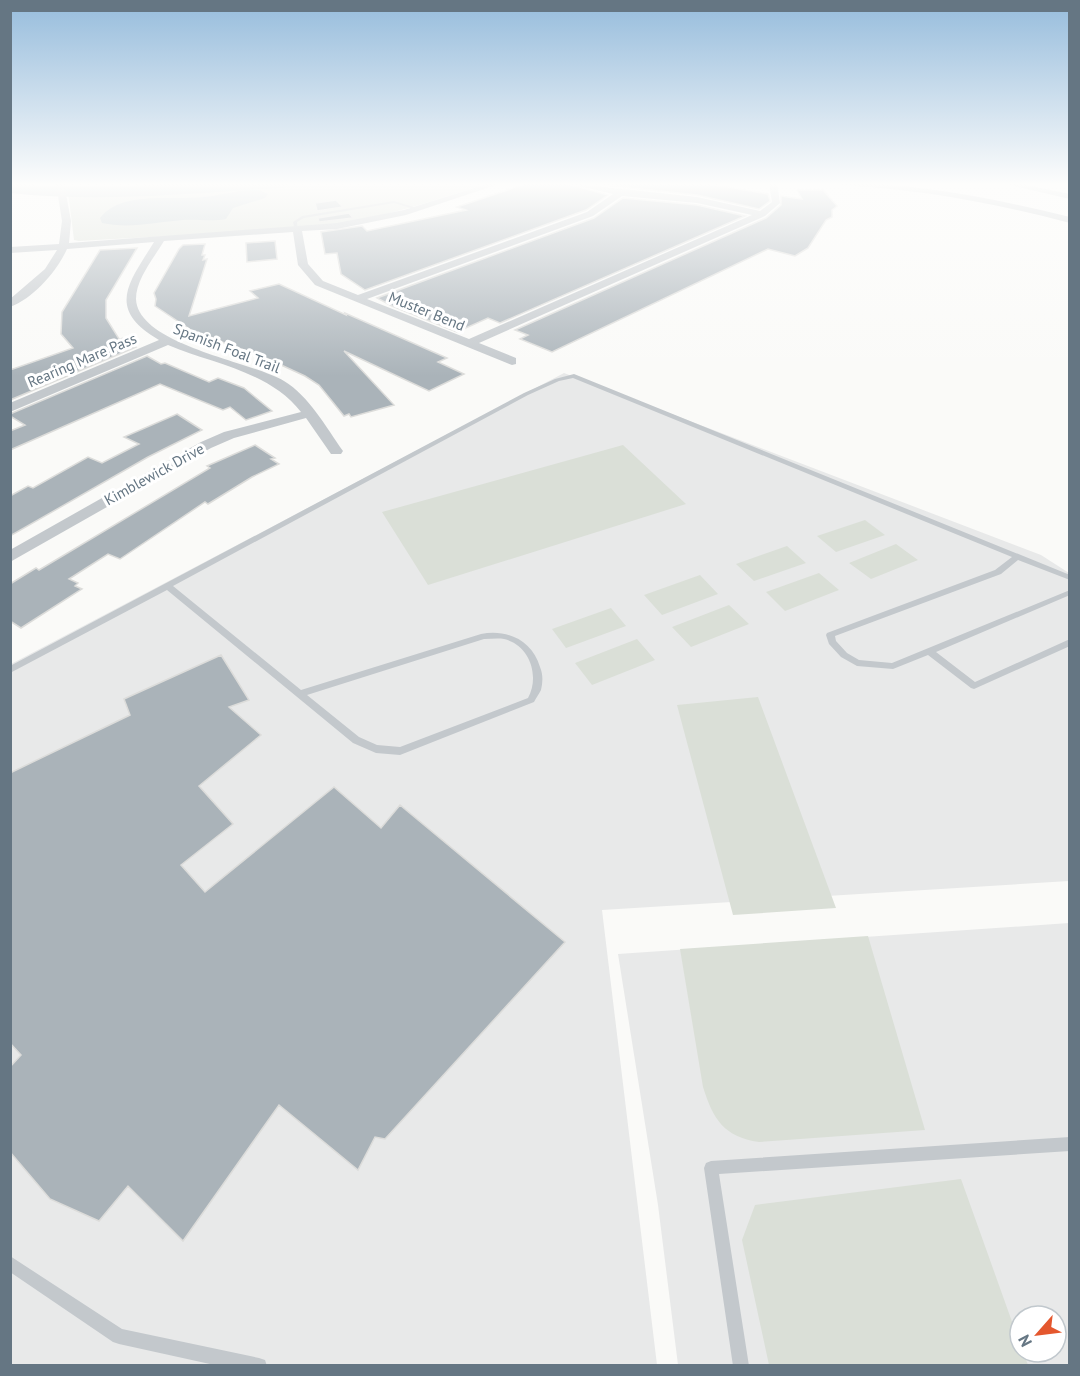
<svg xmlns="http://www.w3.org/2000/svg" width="1080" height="1376" font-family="'PT Sans',sans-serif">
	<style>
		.built { fill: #e8e9e9; fill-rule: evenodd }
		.green { fill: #dadfd7 }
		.water { fill: #bbc7cb }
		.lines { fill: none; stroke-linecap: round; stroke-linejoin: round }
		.river { fill: #bbc7cb; fill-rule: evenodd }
		.building { fill: #aab3b9; stroke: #dcdcda; stroke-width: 1.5 }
		.service { fill: #c3c8cc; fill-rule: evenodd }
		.minor { fill: #c3c8cc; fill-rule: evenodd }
		.labels { text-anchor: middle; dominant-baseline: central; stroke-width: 6; stroke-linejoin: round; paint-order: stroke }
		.far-street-label { font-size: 15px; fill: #657683; stroke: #fff }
	</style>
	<rect width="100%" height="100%" fill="#fafaf8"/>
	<!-- built -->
	<path class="built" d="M564,373L1041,555L1069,573V881L602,910L657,1365L11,1366V664Z
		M1069,923V1365H678L658,1205L618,954ZM1020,1316H1056V1352H1020Z"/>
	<!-- green -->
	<path class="green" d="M67,183H490C437,199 385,218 330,225C247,235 163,235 79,241L74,240Z
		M623,445L686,504L428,585L382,512Z
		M865,520L885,535L836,552L817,536Z
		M896,544L918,560L871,579L849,563Z
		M787,546L806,563L754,581L736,564Z
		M819,573L839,590L785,611L766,592Z
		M700,575L718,594L662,615L644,595Z
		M729,605L749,624L691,647L672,627Z
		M611,608L626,626L566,648L552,629Z
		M637,639L655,660L592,685L575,663Z
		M758,697L836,908L733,915L677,705Z
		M868,936L925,1130L759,1142C724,1137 713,1119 703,1087L680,949Z
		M961,1179L1020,1344V1352H1023L1028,1365H769L742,1240L755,1205Z"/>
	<!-- water -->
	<path class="water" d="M249,190H259L268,194L265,198L233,208L226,219C210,222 198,219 183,220C156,222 129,229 102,223L100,218C122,190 171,201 203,197C218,196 233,191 249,190Z"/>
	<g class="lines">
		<!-- river -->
		<path class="river" d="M10,183C74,190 135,186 199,183C229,182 260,183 291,183L283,188C192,193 101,203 10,193Z"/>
	</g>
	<!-- building -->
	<path class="building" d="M528,183H564L608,195L586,210L365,290L341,274L337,253L325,254L321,232L362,226L367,231L466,210L457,207Z
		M587,183L715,185L768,194L770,201L759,209L697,195Z
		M797,190H823L837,206L832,210V217L826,220L808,248L795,256L768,249L552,352L520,339L528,335L515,330L766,218L781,205V196L802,199Z
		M623,198L697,205L745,216L500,323L488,318L457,332L392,306L377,298L594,218Z
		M336,200L343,207L317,211L315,203Z
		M349,213L353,218L319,222L318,218Z
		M275,241L277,259L247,262L246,243Z
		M205,244L202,255H205L203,260L207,259L189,316L258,298L250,291L279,284L346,315L345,313L447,358L438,362L464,374L429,391L344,351L394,405L351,417L349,414L344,416L319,385L305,376L266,358L194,332L155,306L156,299L154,293L179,249L183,245Z
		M137,248L106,300V318L119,339L125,338L136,347L10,400V370L73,348L61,334L62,312L100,250Z
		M147,356L161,364L165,363L209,382L218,378L244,388L272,411L246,420L230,407L223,410L160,384L10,450V431L25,425L10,416V414Z
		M177,414L202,430L148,457L10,536V496L28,486L33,488L88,457L102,463L139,444L124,437Z
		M255,445L275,458L271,459L279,464L252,477L208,504L205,502L120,559L108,554L69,579L78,583L75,586L82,589L21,628L10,621V584L36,568L39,570L210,468L207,466Z
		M221,655L249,700L229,707L261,735L199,786L233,824L181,865L205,892L334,787L381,828L400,805L565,942L385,1139L375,1137L358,1170L279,1105L183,1241L128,1186L99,1221L50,1199L10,1152V1067L21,1055L10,1043V773L130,715L124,699Z"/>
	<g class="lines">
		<!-- service -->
		<path class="service" d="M394,201L420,209L418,210L394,203L304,218L297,222L298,232L295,231L293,222L302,216Z
			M574,374L1070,575V580L1018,560L1001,574L835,636L836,641L847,653L859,660L892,663L1070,590V595L936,652L975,682L1070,639V646L974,689L971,688L928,655L893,669L857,666L841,657L829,644L826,635L827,633L995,570L1012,557L573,378L559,381L528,395L173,586L301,690L481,634C507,629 532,640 540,667C543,674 543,682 541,690C539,694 536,698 534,702L400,755L376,753L353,743L167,590L10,673V666L524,393L555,379ZM484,639C491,639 498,638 504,639C530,645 540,676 528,698L400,747L377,745L359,737L307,695Z
			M1070,1137V1151L719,1174L749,1366H733L704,1168L706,1163L711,1161Z
			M10,1256L122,1329L259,1358L265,1360L267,1366H219L119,1344L113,1342L10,1272Z"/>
		<!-- minor -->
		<path class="minor" d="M56,183H64L71,221L69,243L337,223L404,210L490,183H502L406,215L337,229L302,231L308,264L323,281L358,295L587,212L613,194L566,183L697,197L760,211L772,202L769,183H777L780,203L765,216L479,343L516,358V364L512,365L315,285L298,265L293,232L164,241C154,258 136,279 136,299C138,345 250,361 284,381C309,396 326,427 343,451L341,454H331L306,418L234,438L211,448L10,562V550L201,442L224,432L301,412C269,371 213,364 168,345L10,412V403L159,340C106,309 128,284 154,242L67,249C57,271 34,298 10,307V299L45,269L57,250L10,253V247L59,244L62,221ZM622,196L697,203L752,215L469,339L367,299L593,216Z
			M837,183C917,183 993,198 1070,217V223C994,203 919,189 841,185Z
			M1001,183H1016L1070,194V199Z"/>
	</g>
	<!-- sky -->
	<linearGradient id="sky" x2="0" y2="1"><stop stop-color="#96bcdc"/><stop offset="0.49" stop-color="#fdfdfc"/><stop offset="1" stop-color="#fdfdfc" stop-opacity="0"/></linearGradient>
	<rect width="1080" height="376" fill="url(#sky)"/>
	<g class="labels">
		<!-- far-street labels -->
		<g class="far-street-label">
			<text transform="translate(427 311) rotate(22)">Muster Bend</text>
			<text transform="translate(227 348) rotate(21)">Spanish Foal Trail</text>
			<text transform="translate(82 360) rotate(-23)">Rearing Mare Pass</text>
			<text transform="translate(154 474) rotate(-29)">Kimblewick Drive</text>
		</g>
	</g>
	<!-- border -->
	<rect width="1080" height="1376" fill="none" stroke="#657683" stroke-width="24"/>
	<!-- north arrow -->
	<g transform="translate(1038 1334) rotate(242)"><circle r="28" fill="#ffffff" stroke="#c1c8cd" stroke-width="1.5"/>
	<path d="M0-4.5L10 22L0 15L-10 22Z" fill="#e4572e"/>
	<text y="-9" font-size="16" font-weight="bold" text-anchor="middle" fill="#657683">N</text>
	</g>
</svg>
